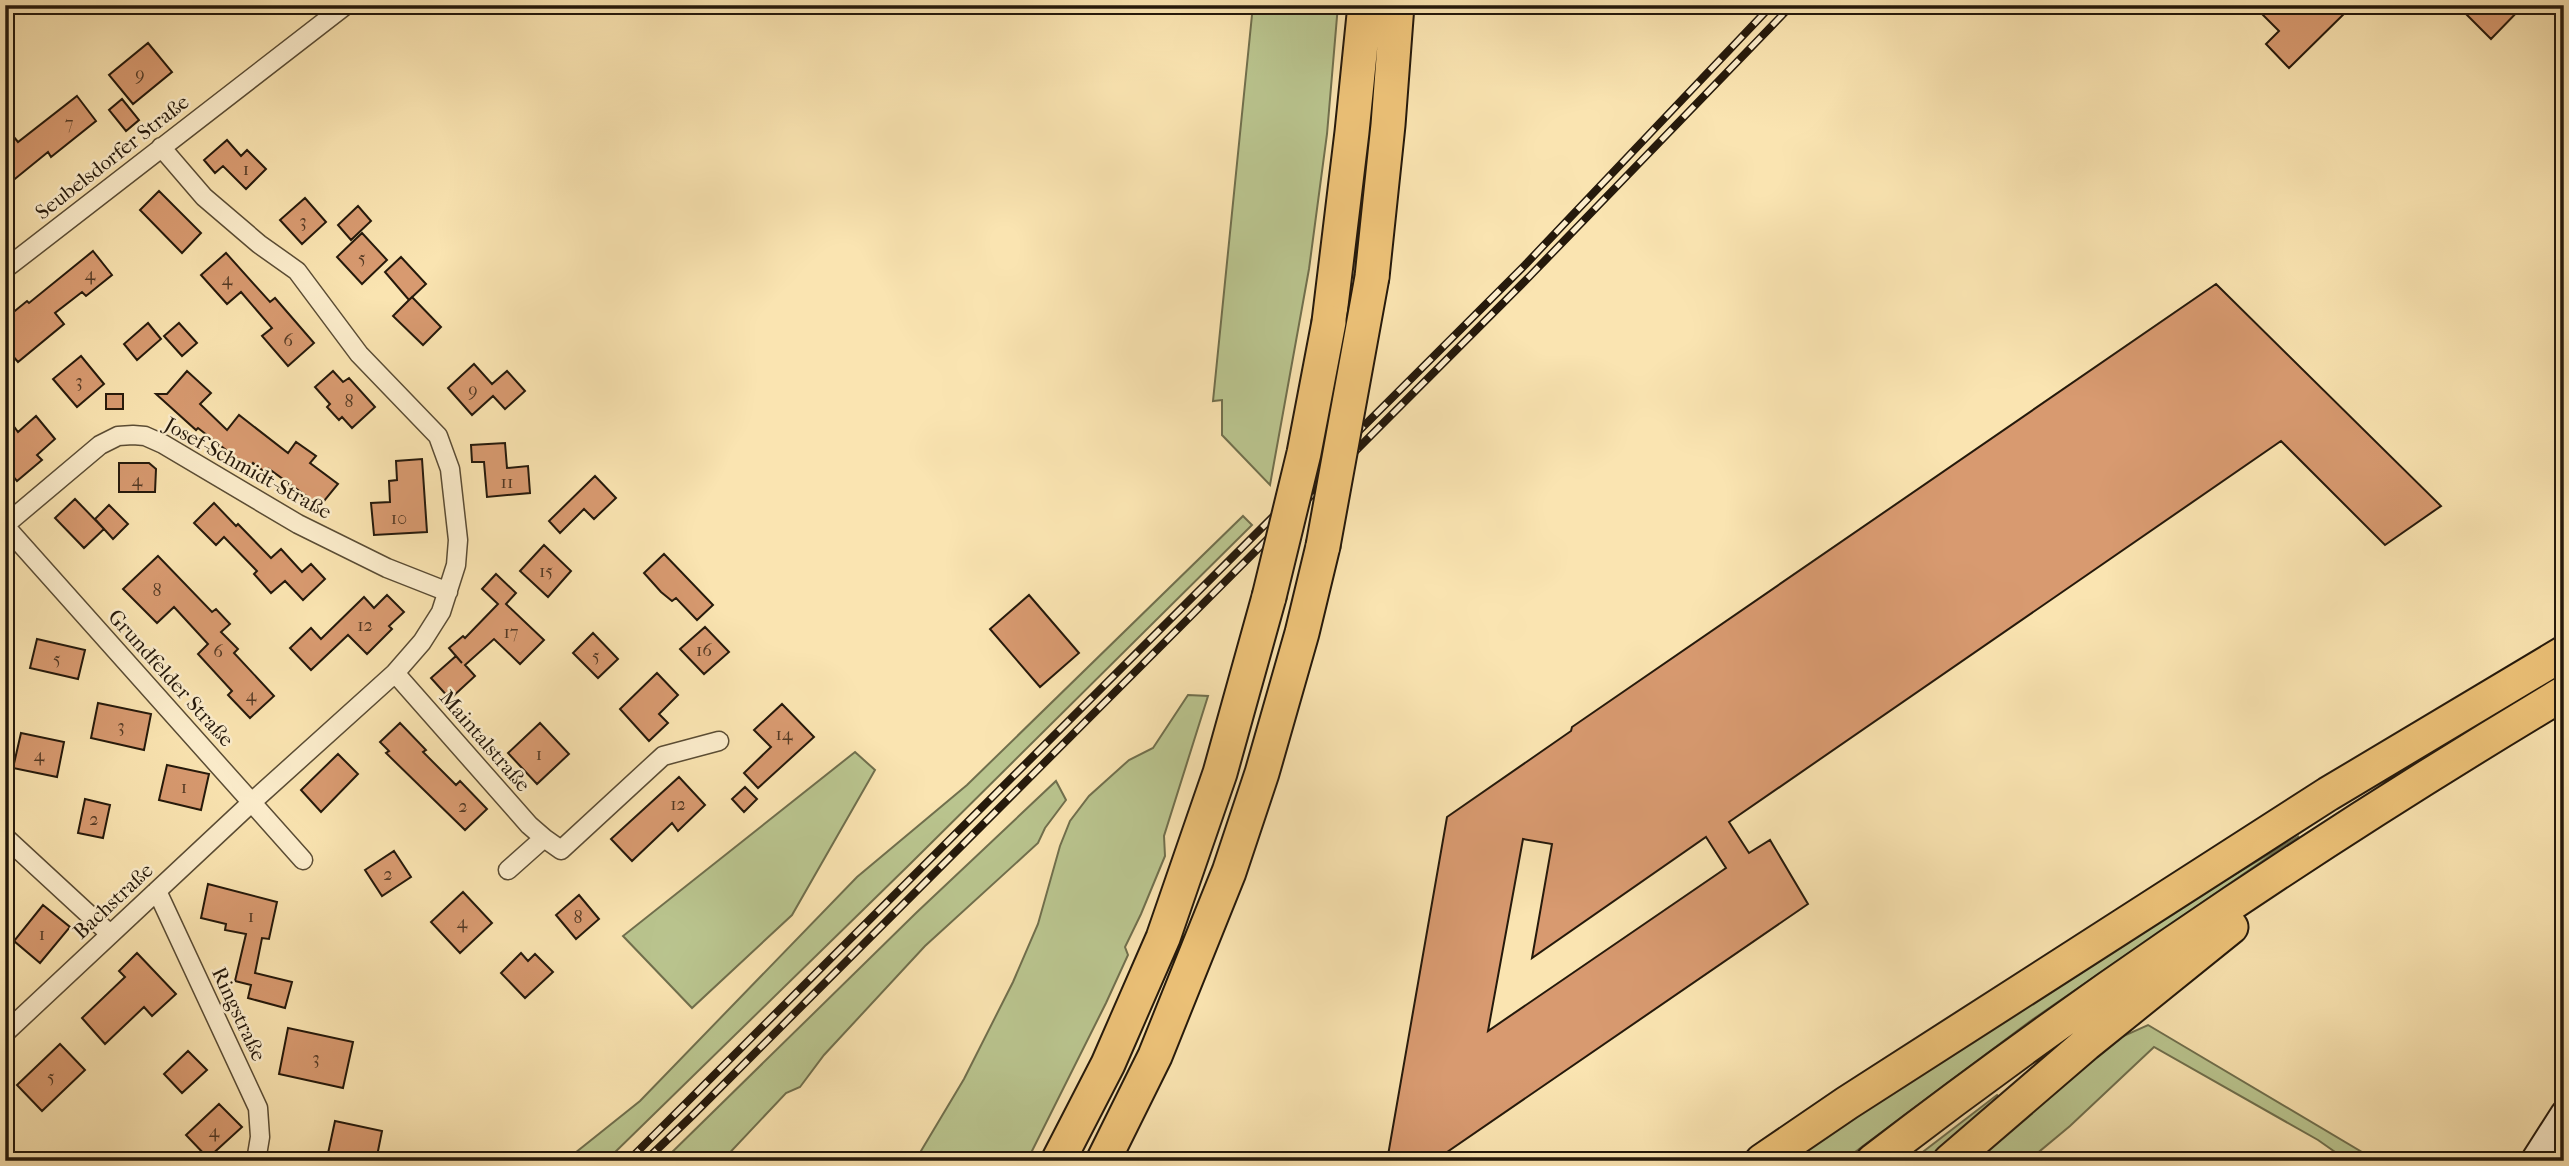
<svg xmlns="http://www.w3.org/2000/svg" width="2569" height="1166" font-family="'IM FELL French Canon',serif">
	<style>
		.green { fill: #bac58f; stroke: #706f4d; stroke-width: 2 }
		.building { fill: #d89a70; stroke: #25190b; stroke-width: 2; fill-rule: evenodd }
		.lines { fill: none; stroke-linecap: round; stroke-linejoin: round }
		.minor-casing { stroke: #5a4c34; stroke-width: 21 }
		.secondary-casing { stroke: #25190b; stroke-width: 30 }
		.motorway-casing { stroke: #25190b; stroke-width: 37 }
		.minor { stroke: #fcedcc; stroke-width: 18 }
		.secondary { stroke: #fcedcc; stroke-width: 26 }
		.motorway { stroke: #edc278; stroke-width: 33 }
		.rail-casing { stroke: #25190b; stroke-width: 8 }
		.rail { stroke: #fcedcc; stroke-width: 5; stroke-dasharray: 16; stroke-linecap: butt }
		.motorway-bridge-casing { stroke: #25190b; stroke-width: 37; stroke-linecap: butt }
		.motorway-bridge { stroke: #edc278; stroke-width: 33 }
		.labels { text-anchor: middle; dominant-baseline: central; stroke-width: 5; stroke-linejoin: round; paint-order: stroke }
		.number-label { font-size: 18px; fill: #523924 }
		.street-label { font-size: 21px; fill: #25190b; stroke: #fcedcc }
	</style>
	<rect width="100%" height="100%" fill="#fae4b1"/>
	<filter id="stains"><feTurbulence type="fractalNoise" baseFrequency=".00286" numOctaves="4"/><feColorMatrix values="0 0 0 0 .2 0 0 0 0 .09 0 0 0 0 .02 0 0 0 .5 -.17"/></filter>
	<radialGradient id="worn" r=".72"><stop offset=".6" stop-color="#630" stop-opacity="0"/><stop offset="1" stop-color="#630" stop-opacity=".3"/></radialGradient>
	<!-- green -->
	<path class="green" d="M1253,5H1338L1327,134L1309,269L1270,485L1222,435V400L1213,401Z
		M1243,516L1252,525L910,864L606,1161H565L640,1101L857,877L967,785Z
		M1188,695L1208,696L1164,836L1165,856L1141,914L1125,947L1128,955L1106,1003L1027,1161H915L964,1079L1013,982L1038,924L1060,846L1070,821L1089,796L1129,760L1153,748Z
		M855,752L875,770L792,915L692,1008L623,936Z
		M1056,781L1066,800L1045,828L1038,843L925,946L824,1055L800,1087L786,1093L722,1161H663L916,913Z
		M2299,836L2029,1022L1843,1161H1791L2056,982Z
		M2148,1025L2377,1161H2348L2318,1140L2154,1047L2070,1126L2028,1161H1970L2110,1042Z
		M1997,1095L2002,1100L1936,1161H1911Z"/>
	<!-- building -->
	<path class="building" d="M2253,5H2353L2289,68L2266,44L2279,31Z
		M2457,5H2524L2491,39Z
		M148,43L172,72L133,104L109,75Z
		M77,96L96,121L51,157L48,152L5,187V126L18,142Z
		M122,99L139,120L126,131L109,110Z
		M227,140L241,156L247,150L266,169L246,189L223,166L215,173L204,160Z
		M159,191L201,233L182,253L140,210Z
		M305,198L326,222L302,244L280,220Z
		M358,206L371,221L351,240L338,225Z
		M362,233L387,260L362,284L337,257Z
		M93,251L112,275L86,296L82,292L55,313L64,324L18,362L5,347V319L27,301L29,303Z
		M226,253L270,302L275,298L314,343L288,366L262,336L272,328L241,292L227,304L201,275Z
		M401,257L426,284L409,300L385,272Z
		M2216,284L2441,506L2385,545L2281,441L1729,822L1749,853L1770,840L1808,904L1434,1161H1387L1447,817L1571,731L1572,727ZM1706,837L1726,868L1488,1031L1523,839L1552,844L1532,958Z
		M412,297L441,327L423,345L393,316Z
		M148,323L161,339L137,360L124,344Z
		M179,323L197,343L182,356L164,336Z
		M81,356L104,384L77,407L53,379Z
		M474,364L492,384L507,371L525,391L505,409L493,396L472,415L448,388Z
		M187,371L211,393L200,404L227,430L239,415L288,453L296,442L316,456L310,463L338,484L320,506L269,469L266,473L253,463L249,468L198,428L196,430L156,394H167Z
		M333,371L343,382L349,378L375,407L352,428L342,417L339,420L327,407L330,404L315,387Z
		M106,394H123V409H106Z
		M36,416L55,439L37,455L42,460L17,481L5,466V436L15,428L18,432Z
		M505,443L507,468L528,466L530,493L487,497L484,462H472L471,445Z
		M422,459L427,532L374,535L371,503L390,502L389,481L397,480L396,461Z
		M119,463H149L156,469L155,492H119Z
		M595,476L616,498L594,519L584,509L560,533L549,521Z
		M75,499L104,529L84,548L55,518Z
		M214,503L236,526L238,524L271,558L281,549L302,572L311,564L325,579L303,600L285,581L271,593L254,574L257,571L224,537L216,545L194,523Z
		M109,505L128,524L113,539L95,519Z
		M544,545L571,571L548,597L520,571Z
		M664,554L713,605L697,620L676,598L672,601L661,592L644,573Z
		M158,556L212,612L216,609L230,624L221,632L238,649L234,653L274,696L250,718L228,695L232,691L198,654L208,644L174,607L157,623L123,589Z
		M496,574L516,593L506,604L544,640L520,664L494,639L465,665L475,676L450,699L431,678L456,656L462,663L449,648L463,636L465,638L498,604L482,589Z
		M387,595L404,612L389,626L392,629L367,654L348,635L311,670L290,648L311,628L321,639L364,597L374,608Z
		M1029,595L1079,653L1040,687L990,629Z
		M705,627L729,652L704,674L680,649Z
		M593,633L618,659L598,678L573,653Z
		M37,639L85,650L78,679L30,668Z
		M657,673L678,695L659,714L668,723L649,741L620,709Z
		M98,703L151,714L144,750L91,738Z
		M782,704L814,737L758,788L744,773L771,747L754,730Z
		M400,723L426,750L423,752L456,785L460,781L487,809L465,830L386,753L389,751L380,742Z
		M540,723L569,754L537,784L508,753Z
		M21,733L64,742L57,777L13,768Z
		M338,754L358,774L321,812L301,790Z
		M167,765L209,774L201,810L159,800Z
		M679,777L705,805L678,831L672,823L632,861L611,839Z
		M745,787L757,799L744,812L732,799Z
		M85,799L110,805L103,838L78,833Z
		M394,851L411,877L382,896L365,870Z
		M208,884L277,902L269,939L262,938L255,973L292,982L285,1008L248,998L251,985L235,981L246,934L225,930L226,924L201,918Z
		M463,892L492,923L460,953L431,922Z
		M579,895L599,919L576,939L556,915Z
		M43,905L70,927L40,963L14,941Z
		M137,953L176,994L152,1016L144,1007L105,1044L82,1018L125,977L119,971Z
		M521,953L528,961L535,954L553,972L525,998L501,973Z
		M288,1028L353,1042L343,1088L279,1074Z
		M60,1044L85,1070L42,1111L17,1085Z
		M188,1051L207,1070L182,1093L164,1074Z
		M219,1104L242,1127L208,1158L186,1135Z
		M335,1121L382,1131L376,1161H338L327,1158Z"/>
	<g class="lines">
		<defs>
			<path id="minor" d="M5,269L346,5
				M5,525L100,445L118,436L133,435L145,436L163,444L298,524L387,568L448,592
				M5,526L303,860
				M395,673L529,825L544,838L508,870
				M5,837L110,934
				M544,838L561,850L663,756L719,741
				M157,891L258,1108L260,1137L256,1161
				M5,1033L252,802L395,673L422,642L441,612L456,565L458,540L450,469L438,436L359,354L297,271L259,244L204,197L161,147"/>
			<path id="secondary" d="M2534,1161L2564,1114"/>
			<path id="motorway" d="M1372,277L1388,125L1397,5
				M1329,322L1352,132L1365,5
				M1058,1161L1108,1064L1163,938L1220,773L1269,597
				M1103,1161L1155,1056L1229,872L1262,773L1302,633L1323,546
				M1762,1161L1847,1103L2328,794L2564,653
				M1873,1161C2094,991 2325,836 2564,693
				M1950,1161L2086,1044L2231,927"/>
		</defs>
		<!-- minor casing -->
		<use href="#minor" class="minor-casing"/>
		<!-- secondary casing -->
		<use href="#secondary" class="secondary-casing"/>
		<!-- motorway casing -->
		<use href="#motorway" class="motorway-casing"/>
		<!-- minor -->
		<use href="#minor" class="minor"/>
		<!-- secondary -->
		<use href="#secondary" class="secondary"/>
		<!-- motorway -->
		<use href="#motorway" class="motorway"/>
		<defs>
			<path id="rail" d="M628,1161L1525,265L1772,5
				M645,1161L694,1114L1529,277L1792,5"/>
		</defs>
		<!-- rail casing -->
		<use href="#rail" class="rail-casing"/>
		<!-- rail -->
		<use href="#rail" class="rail"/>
		<defs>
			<path id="motorway-bridge" d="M1323,546L1372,277
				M1269,597L1304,453L1329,322"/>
		</defs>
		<!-- motorway-bridge casing -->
		<use href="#motorway-bridge" class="motorway-bridge-casing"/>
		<!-- motorway-bridge -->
		<use href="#motorway-bridge" class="motorway-bridge"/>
	</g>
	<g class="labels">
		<!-- number labels -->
		<g class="number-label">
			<text x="140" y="74">9</text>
			<text x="69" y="123">7</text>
			<text x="246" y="169">1</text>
			<text x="303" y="221">3</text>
			<text x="362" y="258">5</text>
			<text x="90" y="274">4</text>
			<text x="227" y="279">4</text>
			<text x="288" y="340">6</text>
			<text x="79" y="381">3</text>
			<text x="473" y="390">9</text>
			<text x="349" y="401">8</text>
			<text x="137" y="480">4</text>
			<text x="507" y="482">11</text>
			<text x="399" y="518">10</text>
			<text x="546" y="571">15</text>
			<text x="157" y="590">8</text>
			<text x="365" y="625">12</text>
			<text x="511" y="632">17</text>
			<text x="704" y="650">16</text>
			<text x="218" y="651">6</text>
			<text x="596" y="656">5</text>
			<text x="57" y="659">5</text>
			<text x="251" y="695">4</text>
			<text x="121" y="726">3</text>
			<text x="784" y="734">14</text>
			<text x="539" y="754">1</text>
			<text x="39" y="755">4</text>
			<text x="184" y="787">1</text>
			<text x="678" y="804">12</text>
			<text x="463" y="806">2</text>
			<text x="94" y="819">2</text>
			<text x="388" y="874">2</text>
			<text x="251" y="916">1</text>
			<text x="578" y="917">8</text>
			<text x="462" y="922">4</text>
			<text x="42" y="934">1</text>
			<text x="316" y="1058">3</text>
			<text x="51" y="1077">5</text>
			<text x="214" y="1131">4</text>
		</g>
		<!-- street labels -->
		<g class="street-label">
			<text transform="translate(112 157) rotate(-38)">Seubelsdorfer Straße</text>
			<text transform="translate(248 468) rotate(29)">Josef-Schmidt-Straße</text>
			<text transform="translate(171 678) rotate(48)">Grundfelder Straße</text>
			<text transform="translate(485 741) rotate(49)">Maintalstraße</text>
			<text transform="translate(113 901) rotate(-43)">Bachstraße</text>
			<text transform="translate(239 1014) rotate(65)">Ringstraße</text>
		</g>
	</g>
	<!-- margin -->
	<rect width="2569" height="1166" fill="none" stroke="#fae4b1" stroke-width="28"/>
	<rect x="7" y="7" width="2555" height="1152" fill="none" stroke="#25190b" stroke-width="3.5"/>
	<rect x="14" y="14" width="2541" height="1138" fill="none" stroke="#25190b" stroke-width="2"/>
	<rect width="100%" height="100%" filter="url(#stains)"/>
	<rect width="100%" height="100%" fill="url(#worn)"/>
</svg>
